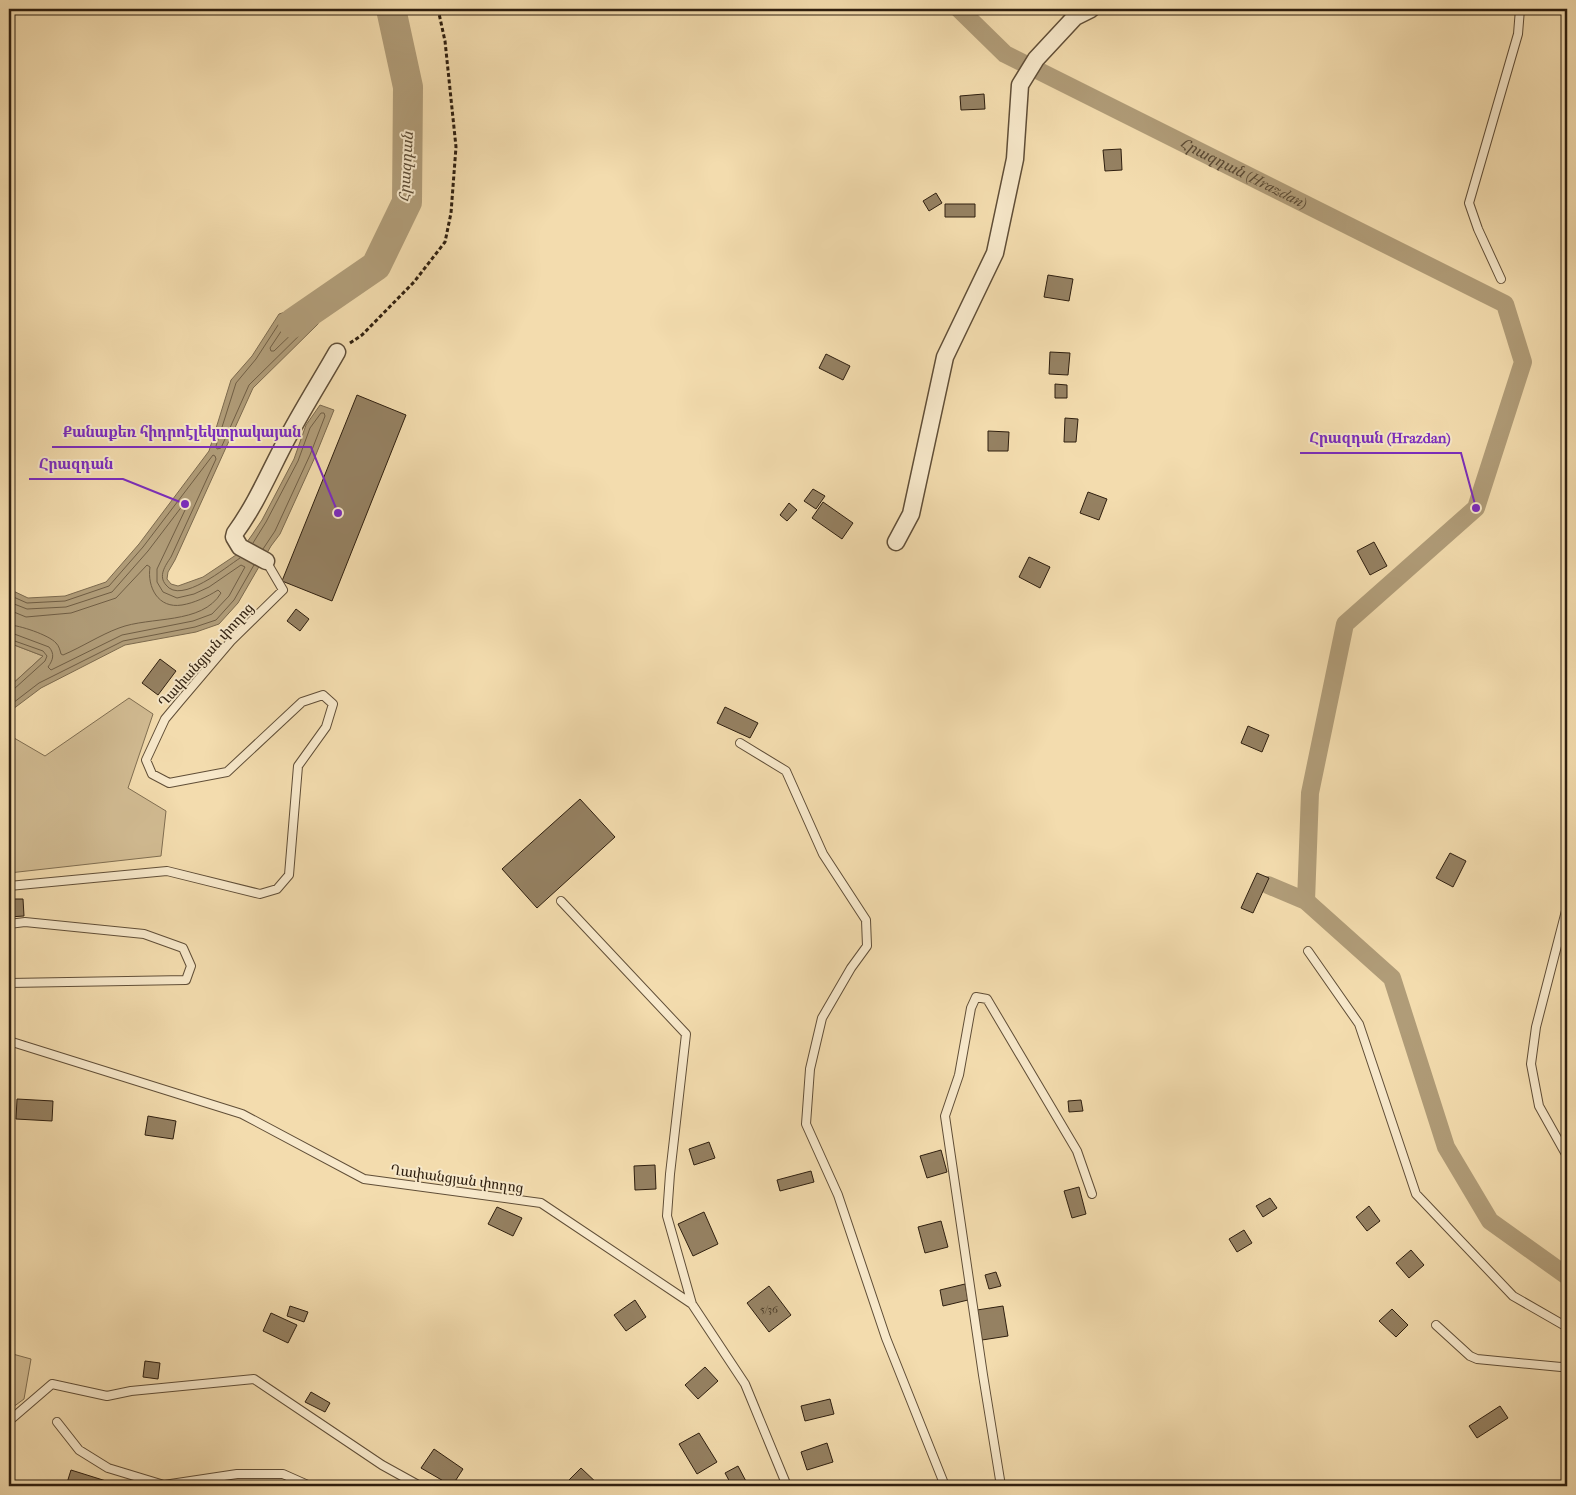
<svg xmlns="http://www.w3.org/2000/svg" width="1576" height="1495" font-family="'IM FELL French Canon','Noto Serif Armenian',serif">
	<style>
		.green { fill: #d2bc93; stroke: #806e51 }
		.water { fill: #b09c78; stroke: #7c6a4e }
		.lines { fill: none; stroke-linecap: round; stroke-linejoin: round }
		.shore { stroke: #705e44; stroke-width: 1 }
		.canal { stroke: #b09c78; stroke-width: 18 }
		.river { stroke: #b09c78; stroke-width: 30 }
		.building { fill: #958162; stroke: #2f1f0f }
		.service-casing { stroke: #604e37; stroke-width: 10 }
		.minor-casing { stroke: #604e37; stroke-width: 19 }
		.path { stroke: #2f1f0f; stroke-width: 3; stroke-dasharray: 4 2.5; stroke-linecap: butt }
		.service { stroke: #f7e8ca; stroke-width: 8 }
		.minor { stroke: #f7e8ca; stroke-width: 16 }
		.labels { text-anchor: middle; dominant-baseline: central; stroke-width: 4; stroke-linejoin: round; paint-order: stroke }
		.number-label { font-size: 11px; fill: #483824 }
		.street-label { font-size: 14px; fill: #2f1f0f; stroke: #f7e8ca }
		.water-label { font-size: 15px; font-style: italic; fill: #5c4b34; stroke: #f7e8ca }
		.leader { fill: none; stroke: #7b2cbf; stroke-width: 2 }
		.callout-dot { fill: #7b2cbf; stroke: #f7e8ca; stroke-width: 2 }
		.callout-label { font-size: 15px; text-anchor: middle; font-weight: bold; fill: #7b2cbf; stroke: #f7e8ca; stroke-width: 4; stroke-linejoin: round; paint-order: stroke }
	</style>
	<rect width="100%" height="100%" fill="#f3dcae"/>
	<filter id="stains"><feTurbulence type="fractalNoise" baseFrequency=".004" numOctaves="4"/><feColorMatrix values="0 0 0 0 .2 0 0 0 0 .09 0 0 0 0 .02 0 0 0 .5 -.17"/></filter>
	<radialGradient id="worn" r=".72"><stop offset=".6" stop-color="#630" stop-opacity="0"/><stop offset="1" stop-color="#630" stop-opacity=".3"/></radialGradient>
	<!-- green -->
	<path class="green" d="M9,643L43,656L9,687Z
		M129,698L153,714L128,788L166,811L161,856L9,873V735L45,756Z
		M9,1353L31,1359L24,1399L9,1410Z"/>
	<!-- water -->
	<path class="water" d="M326,299L318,324L253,388L175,560L168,572L167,579L171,584L178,586L203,577L239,553L252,535L262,520L294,459L306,425L320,405L334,410L315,457L280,534L271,546L238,603L219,624L196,632L125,645L41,688L9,712V687L43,656L9,643V589L28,598L65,596L106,582L139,544L209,451L231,380L252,356L279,314Z"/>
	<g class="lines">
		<!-- shore -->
		<path class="shore" d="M314,308L317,311L314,321L249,385L221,448L217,449L216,446L236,383L256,359L282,319Z
			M300,319L303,320V323L274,351H271L270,348L286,324Z
			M253,543L266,522L298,461L310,428L321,413H324L325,416L310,455L275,531L263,549
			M9,595L27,603L65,601L109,586L143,547L213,455L215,456L216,459L171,557C165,566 158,576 166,585C181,605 226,567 240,558
			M9,602L27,609L66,607L112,592L148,551L183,505L186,506V508L157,569V582L163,592L177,598L194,594L209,587L241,565L245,567L229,596L212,614L193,621L122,635L51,670L48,667C53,660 55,654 49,647L9,632
			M9,610L26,617L71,613L116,598L147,565L150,567C147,587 158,609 182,605C194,603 207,597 218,590L221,593C202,625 150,616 119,628C100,635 82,647 63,655L61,654C60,650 59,646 56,643C49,635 19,625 9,625
			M9,639L43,651L47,656L45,661L14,689L9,690
			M9,706L39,683L123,641L195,627L216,620L234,600L254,565"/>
		<!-- canal -->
		<g class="canal">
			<path id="s1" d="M959,9L1005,54L1505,304L1523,362L1476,508L1345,624L1310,793L1306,901"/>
			<path d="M1268,885L1306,901L1392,978L1446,1147L1490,1221L1567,1276"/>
		</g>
		<!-- river -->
		<path class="river" d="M293,323L376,266L407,202L408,87L391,9"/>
	</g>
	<!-- building -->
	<path class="building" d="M984,94L985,109L961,110L960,96Z
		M1121,149L1122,170L1105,171L1103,150Z
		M936,193L942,203L929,211L923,201Z
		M945,204H975V217H945Z
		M1048,275L1073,279L1069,301L1044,297Z
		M1050,352L1070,353L1068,375L1049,374Z
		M826,354L850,366L843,380L819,368Z
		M1055,384L1067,385V398H1055Z
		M357,395L406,415L332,601L282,581Z
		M1065,418L1078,419L1076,442H1064Z
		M988,431L1009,432L1008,451H988Z
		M813,489L825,496L816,509L804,501Z
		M1088,492L1107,499L1099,520L1080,513Z
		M823,502L853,523L842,539L812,518Z
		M789,503L797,510L787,521L780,515Z
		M1374,542L1387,566L1370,575L1357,551Z
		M1029,557L1050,567L1040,588L1019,577Z
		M296,609L309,619L300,631L287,621Z
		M160,659L176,671L158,695L142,683Z
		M725,707L758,723L750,738L717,723Z
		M1248,726L1269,735L1262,752L1241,743Z
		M580,799L615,837L537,908L502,869Z
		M1450,853L1466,861L1453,887L1436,878Z
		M1257,873L1269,878L1253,913L1241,908Z
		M9,899H23L24,916L9,917Z
		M17,1099L53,1101L52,1121L16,1119Z
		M1081,1100L1083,1111L1069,1112L1068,1101Z
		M148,1116L176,1121L173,1139L145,1135Z
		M709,1142L715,1158L694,1165L689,1149Z
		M941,1150L947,1172L927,1178L920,1156Z
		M655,1165L656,1189L635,1190L634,1166Z
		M811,1171L814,1182L780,1191L777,1180Z
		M1079,1187L1086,1214L1072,1218L1064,1191Z
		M1270,1198L1277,1208L1263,1217L1256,1206Z
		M1369,1206L1380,1221L1367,1231L1356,1217Z
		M497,1207L522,1218L513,1236L488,1224Z
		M704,1212L718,1244L693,1256L678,1224Z
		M941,1221L948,1247L925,1253L918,1227Z
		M1244,1230L1252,1243L1237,1252L1229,1239Z
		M1411,1250L1424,1265L1409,1278L1396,1263Z
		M996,1272L1001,1286L989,1289L985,1275Z
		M965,1284L968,1300L943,1306L940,1290Z
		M769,1286L791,1315L769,1332L747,1303Z
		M635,1300L646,1317L626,1331L614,1315Z
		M290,1306L308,1312L304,1322L287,1316Z
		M1003,1306L1008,1336L982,1340L977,1310Z
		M1392,1309L1408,1325L1396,1337L1379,1321Z
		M271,1313L297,1325L288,1343L263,1331Z
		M145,1361L160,1363L158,1379L143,1377Z
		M705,1367L718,1381L698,1399L685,1385Z
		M311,1392L330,1403L325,1412L305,1402Z
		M830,1399L834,1414L805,1421L801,1406Z
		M1500,1406L1508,1418L1477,1438L1469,1426Z
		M699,1433L717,1462L697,1474L679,1444Z
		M827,1443L833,1462L807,1470L801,1452Z
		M434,1449L463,1469L452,1486L421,1468Z
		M738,1466L748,1485L745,1486H732L725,1473Z
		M581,1468L600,1486H566L564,1485Z
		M71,1470L122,1486H66Z"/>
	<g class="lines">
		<defs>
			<path id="service" d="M1501,279L1478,229L1469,203L1518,34L1520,9
				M740,743L786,771L823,854L866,920L867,946L851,968L822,1018L810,1069L806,1124L838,1195L886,1338L945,1486
				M9,886L167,871L260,894L277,889L289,875L298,766L326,727L333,704L323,695L302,702L227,772L169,783L152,774L146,760L165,719L180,701L231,641L283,590L266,561
				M561,901L686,1034L670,1174L667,1216L692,1304
				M1567,907L1536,1027L1531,1064L1539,1106L1567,1156
				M9,924L25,922L144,934L183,948L191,966L186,980L9,983
				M1308,951L1359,1024L1416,1194L1513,1296L1567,1327
				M9,1041L242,1114L364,1179L541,1203L692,1304L745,1384L787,1486
				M1436,1325L1470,1356L1477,1359L1561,1367L1567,1365
				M9,1421L52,1384L107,1396L131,1391L254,1379L382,1465L420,1486
				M57,1422L79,1450L108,1468L164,1485L237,1474H283L310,1486
				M1001,1486L983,1375L945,1116L959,1075L971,1008L976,997L987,999L1077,1151L1092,1194"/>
			<path id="minor" d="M896,542L911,514L945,357L995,253L1015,159L1020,85L1036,59L1075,17L1091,9
				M266,561L240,547L234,537L235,533C257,503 271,468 289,435C304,407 321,380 337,352"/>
		</defs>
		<!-- service casing -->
		<use href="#service" class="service-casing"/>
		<!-- minor casing -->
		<use href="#minor" class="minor-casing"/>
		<!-- path -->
		<path class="path" d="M350,343L362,335L414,282L445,242L451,213L456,147L445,41L438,9"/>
		<!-- service -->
		<use href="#service" class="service"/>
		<!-- minor -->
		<use href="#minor" class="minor"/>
	</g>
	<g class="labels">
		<!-- number labels -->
		<g class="number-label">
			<text x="769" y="1309">5/36</text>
		</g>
		<!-- street labels -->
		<g class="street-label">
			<text transform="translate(206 655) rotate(-48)">Ղափանցյան փողոց</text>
			<text transform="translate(457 1179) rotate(8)">Ղափանցյան փողոց</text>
		</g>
		<!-- water labels -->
		<g class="water-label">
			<text transform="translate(406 167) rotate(-87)">Հրազդան</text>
			<text stroke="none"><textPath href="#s1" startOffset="331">Հրազդան (Hrazdan)</textPath></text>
		</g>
	</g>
	<!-- callouts -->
	<path class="leader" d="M338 513L311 447H52M1476 508L1461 453H1300M185 504L123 479H29"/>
	<g class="callout-dot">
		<circle cx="338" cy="513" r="5"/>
		<circle cx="1476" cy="508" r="5"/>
		<circle cx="185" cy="504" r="5"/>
	</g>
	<g class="callout-label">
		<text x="182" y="437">Քանաքեռ հիդրոէլեկտրակայան</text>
		<text x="1380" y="443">Հրազդան (Hrazdan)</text>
		<text x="76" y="469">Հրազդան</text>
	</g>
	<!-- margin -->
	<rect width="1576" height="1495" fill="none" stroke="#f3dcae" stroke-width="30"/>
	<rect x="10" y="10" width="1556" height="1475" fill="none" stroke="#2f1f0f" stroke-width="2.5"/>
	<rect x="15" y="15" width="1546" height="1465" fill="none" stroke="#2f1f0f"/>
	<rect width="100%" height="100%" filter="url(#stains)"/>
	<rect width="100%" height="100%" fill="url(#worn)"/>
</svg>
